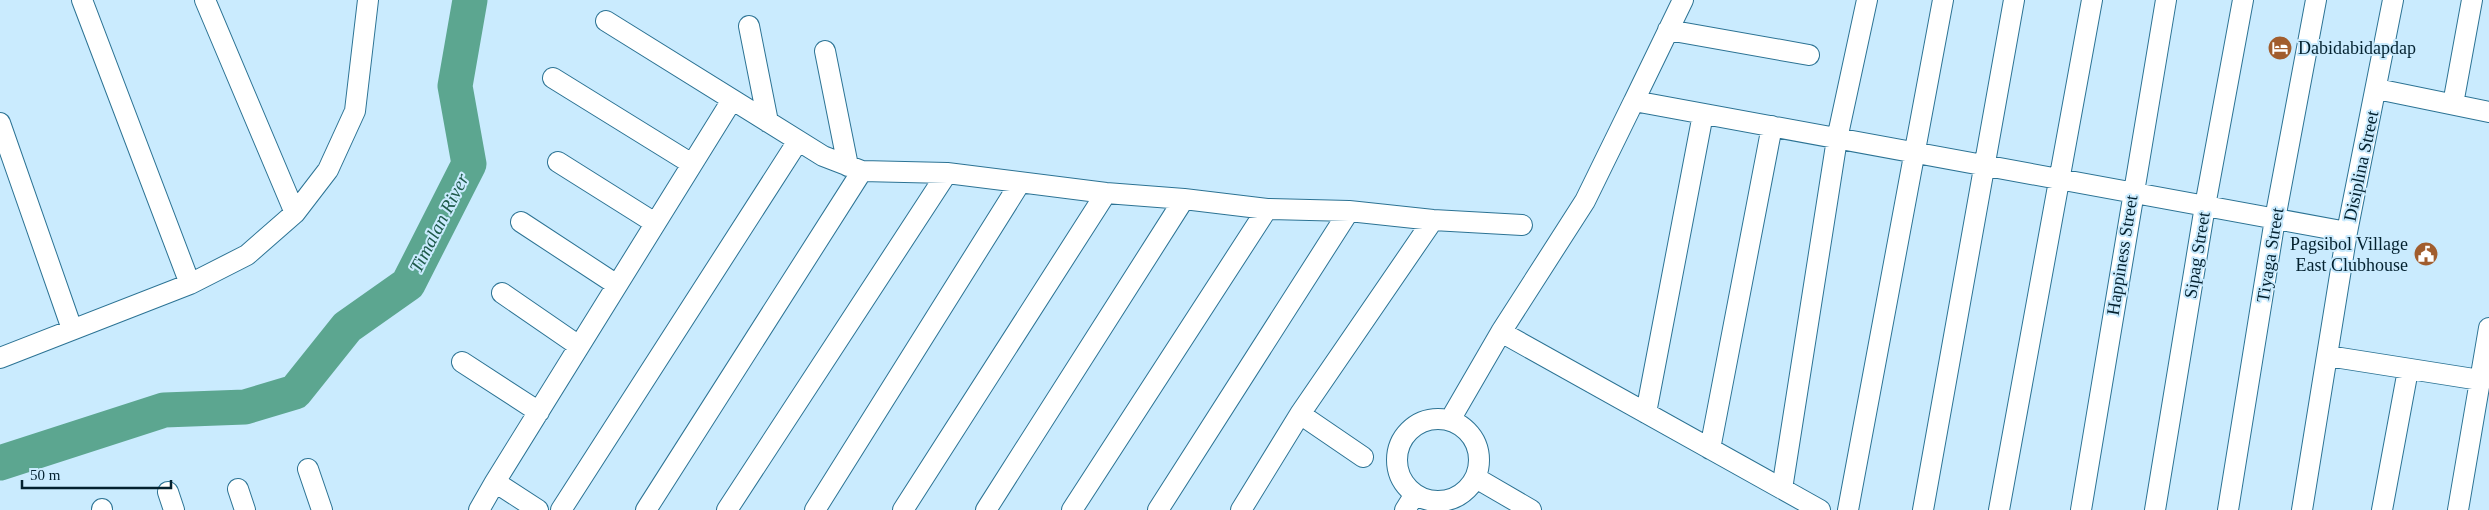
<svg xmlns="http://www.w3.org/2000/svg" width="2489" height="510" font-family="'Times New Roman',serif">
	<style>
		.lines { fill: none; stroke-linecap: round; stroke-linejoin: round }
		.river { stroke: #5ca690; stroke-width: 35 }
		.minor-casing { stroke: #2c7394; stroke-width: 22 }
		.minor { stroke: #fff; stroke-width: 20 }
		.labels { text-anchor: middle; dominant-baseline: central; stroke-width: 4; stroke-linejoin: round; paint-order: stroke }
		.poi-label { font-size: 18px; fill: #03212f; stroke: #caebfe; text-anchor: start }
		.street-label { font-size: 18px; fill: #03212f; stroke: #caebfe }
		.water-label { font-size: 19px; font-style: italic; fill: #1e5a4a; stroke: #caebfe }
	</style>
	<rect width="100%" height="100%" fill="#caebfe"/>
	<g class="lines">
		<!-- river -->
		<path class="river" d="M0,463L164,410L245,407L295,392L347,327L408,284L469,164L455,86L470,0"/>
		<defs>
			<path id="minor" d="M82,0L190,284
				M205,0L295,213
				M606,21L823,156L862,171L947,173L1106,193L1184,199L1267,209L1349,211L1433,220L1522,225
				M749,26L768,122
				M1668,30L1809,55
				M825,51L848,166
				M553,78L692,164
				M2377,89L2489,112
				M1634,101L1683,0
				M2453,104L2472,0
				M0,123L72,329
				M558,162L655,223
				M521,222L617,285
				M502,293L579,346
				M1501,332L1820,510
				M2328,356L2480,380
				M0,358L190,284L247,255L295,213L328,170L355,111L368,0
				M462,362L539,412
				M1646,413L1703,114
				M1300,414L1363,457
				M1397 460a41 41 0 1 1 82 0a41 41 0 1 1-82 0Z
				M1450,420L1501,332L1585,201L1634,101L2347,232
				M1710,449L1772,126
				M308,469L322,510
				M1476,478L1531,510
				M495,482L732,100
				M238,489L245,510
				M1782,489L1837,139L1867,0
				M168,492L174,510
				M102,509V510
				M479,510L495,482L538,510
				M561,510L798,141
				M646,510L862,171
				M727,510L947,173
				M815,510L1020,183
				M903,510L1106,193
				M986,510L1184,199
				M1072,510L1267,209
				M1158,510L1349,211
				M1241,510L1300,414L1433,220
				M1405,510L1415,494
				M1848,510L1943,0
				M1923,510L2014,0
				M1999,510L2092,0
				M2081,510L2166,0
				M2155,510L2205,206L2243,0
				M2228,510L2275,219L2316,0
				M2302,510L2347,232L2393,0
				M2382,510L2408,370
				M2458,510L2489,328"/>
		</defs>
		<!-- minor casing -->
		<use href="#minor" class="minor-casing"/>
		<!-- minor -->
		<use href="#minor" class="minor"/>
	</g>
	<!-- icons -->
	<defs>
		<symbol id="hotel-disc" viewBox="-11 -11 22 22"><circle r="9.5" fill="#a15d2e" stroke="#caebfe"/><path d="M-6-4.5h1.5V1H6V5H4.5V3h-9V5H-6ZM-4 0a1.8 1.8 0 1 1 3.6 0ZM.5 0V-2.5h3Q6-2.5 6 0Z" fill="#fff"/></symbol>
		<symbol id="civic-disc" viewBox="-11 -11 22 22"><circle r="9.5" fill="#a15d2e" stroke="#caebfe"/><path d="M-.6-6.5H3V-4.5H.6V-3L4-1V1h2V6H-6V1h2V-1L-.6-3ZM-1.2 2.5V6h2.4V2.5Z" fill="#fff"/></symbol>
	</defs>
	<g fill-rule="evenodd">
		<use href="#hotel-disc" x="2266" y="34" width="28" height="28"/>
		<use href="#civic-disc" x="2412" y="240" width="28" height="28"/>
	</g>
	<g class="labels">
		<!-- poi labels -->
		<g class="poi-label">
			<text x="2298" y="48">Dabidabidapdap</text>
			<text x="2408" y="244" text-anchor="end">Pagsibol Village<tspan x="2408" dy="21">East Clubhouse</tspan></text>
		</g>
		<!-- street labels -->
		<g class="street-label">
			<text transform="translate(2361 166) rotate(-78)">Disiplina Street</text>
			<text transform="translate(2122 255) rotate(-81)">Happiness Street</text>
			<text transform="translate(2197 255) rotate(-81)">Sipag Street</text>
			<text transform="translate(2270 255) rotate(-81)">Tiyaga Street</text>
		</g>
		<!-- water labels -->
		<g class="water-label">
			<text transform="translate(439 223) rotate(-63)">Timalan River</text>
		</g>
	</g>
	<!-- scale -->
	<path d="M22 480v8h149v-8" fill="none" stroke="#03212f" stroke-width="2.5"/>
	<text x="30" y="480" font-size="15" fill="#03212f" stroke="#caebfe" stroke-width="4" paint-order="stroke">50 m</text>
</svg>
